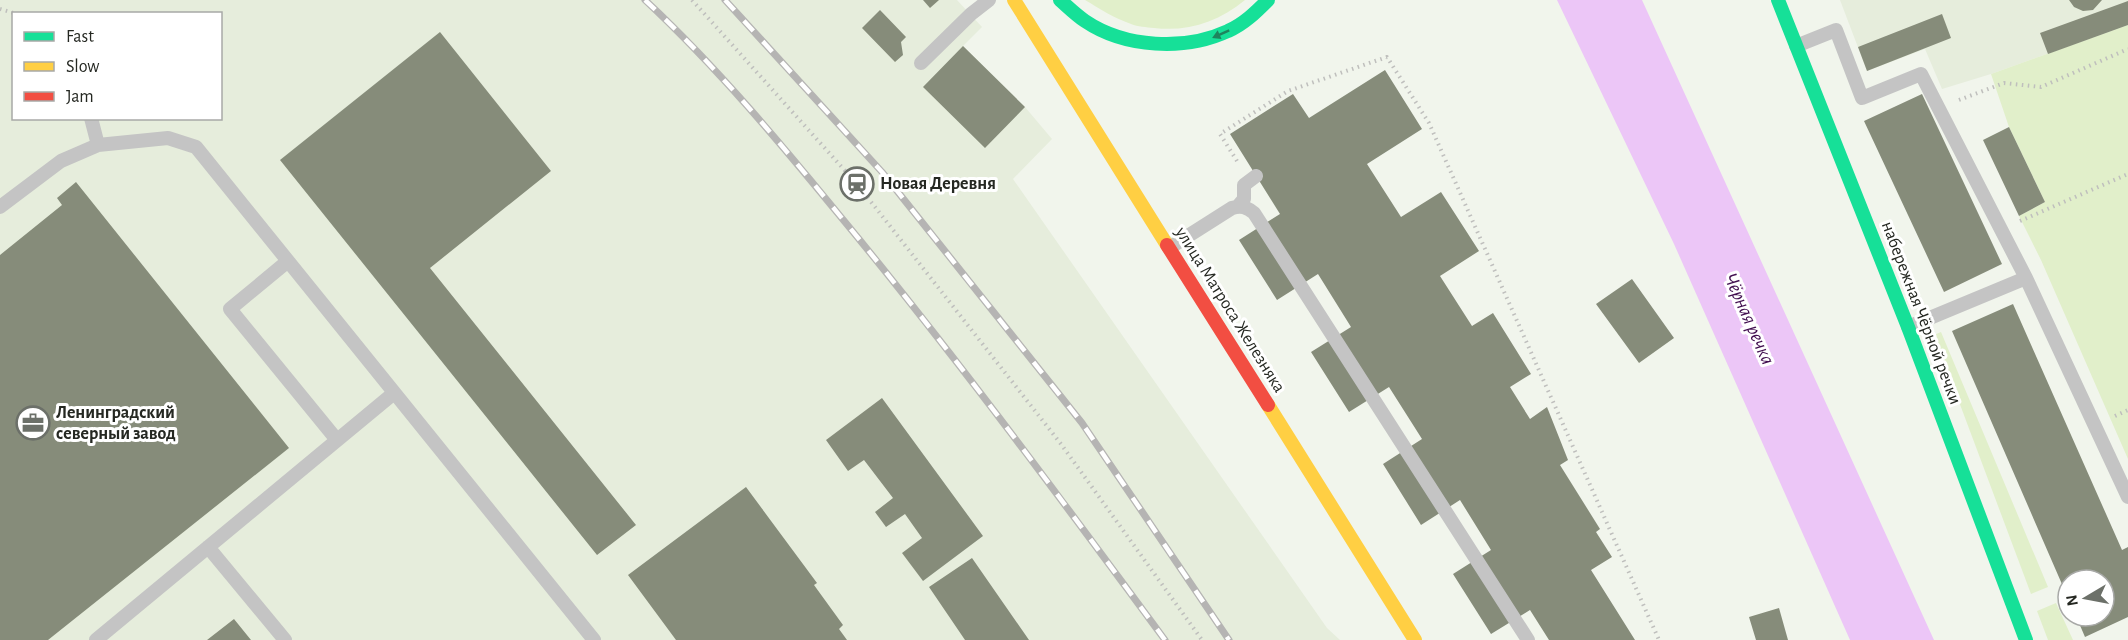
<svg xmlns="http://www.w3.org/2000/svg" width="2128" height="640" font-family="'Alegreya Sans',sans-serif">
	<style>
		.built { fill: #e6eddc; fill-rule: evenodd }
		.green { fill: #e1efca }
		.water { fill: #ecc6f7 }
		.building { fill: #868c7a }
		.lines { fill: none; stroke-linecap: round; stroke-linejoin: round }
		.path { stroke: #bfbfbd; stroke-width: 4; stroke-dasharray: 1.5 4.5; stroke-linecap: butt }
		.lane { stroke: #c4c4c4; stroke-width: 14 }
		.fast { stroke: #16e098; stroke-width: 14 }
		.slow { stroke: #ffcf43; stroke-width: 14 }
		.jam { stroke: #f24e42; stroke-width: 14 }
		.rail-casing { stroke: #b5b4b3; stroke-width: 7 }
		.rail { stroke: #fff; stroke-width: 4.5; stroke-dasharray: 14; stroke-linecap: butt }
		.oneway { fill: #1e845d }
		.labels { text-anchor: middle; dominant-baseline: central; stroke-width: 6; stroke-linejoin: round; paint-order: stroke }
		.poi-label { font-size: 18px; font-weight: bold; fill: #252822; stroke: #fff; text-anchor: start }
		.street-label { font-size: 18px; fill: #252822; stroke: #fff }
		.water-label { font-size: 20px; font-style: italic; fill: #410e4f; stroke: #fff }
	</style>
	<rect width="100%" height="100%" fill="#f1f5ec"/>
	<!-- built -->
	<path class="built" d="M0,0H957L982,27L963,46L1025,107L1052,139L1013,179L1327,628L1340,640H0ZM14,14H220V118H14Z
		M1840,0H2128V25L1991,74L1942,89L1925,49L1867,71Z"/>
	<!-- green -->
	<path class="green" d="M1085,0H1245C1218,22 1188,32 1154,28C1146,27 1138,27 1131,24C1114,18 1100,9 1085,0Z
		M2128,25V459L2041,260L2019,216L2045,202L2009,127L1991,74Z
		M1941,332L2048,587L2031,594L1934,335Z
		M2056,603L2073,640H2048L2037,611Z"/>
	<!-- water -->
	<path class="water" d="M1557,0H1642L1934,640H1850L1674,244Z"/>
	<!-- building -->
	<path class="building" d="M923,0H939L930,8Z
		M2069,0H2102L2093,10L2083,11L2074,7Z
		M2128,1V25L2048,54L2040,33Z
		M880,10L906,37L901,42L903,55L895,62L862,28Z
		M1942,14L1951,38L1867,71L1858,47Z
		M440,32L551,171L430,268L636,525L597,555L280,160Z
		M963,46L1025,107L985,148L923,87Z
		M1385,70L1422,129L1367,164L1401,217L1441,192L1479,251L1440,276L1472,326L1493,313L1531,374L1510,387L1530,419L1547,407L1568,460L1560,465L1600,529L1596,532L1612,557L1591,570L1635,640H1549L1530,610L1491,634L1453,574L1491,550L1460,500L1421,525L1383,464L1422,439L1389,387L1349,412L1311,352L1351,327L1318,274L1277,300L1239,240L1280,214L1230,134L1293,94L1309,118Z
		M1922,94L2002,264L1944,292L1864,121Z
		M2009,127L2045,202L2019,216L1983,140Z
		M76,182L289,448L48,640H0V255L62,205L57,198Z
		M1632,279L1674,338L1639,363L1596,304Z
		M2013,304L2122,550L2128,547V617L2085,637L2076,616H2104V580H2068V598L1952,331Z
		M882,398L983,536L923,581L902,553L922,538L905,514L886,527L875,512L893,498L864,460L848,471L826,440Z
		M746,487L817,583L814,585L843,625L839,629L847,640H676L628,575Z
		M972,558L1029,640H965L929,587Z
		M1779,608L1788,640H1756L1749,617Z
		M234,619L251,640H207Z"/>
	<g class="lines">
		<!-- path -->
		<path class="path" d="M692,0L857,184L1061,444L1202,640
			M0,9L17,14
			M1959,100L2004,83L2041,87L2128,49
			M1237,161L1220,134L1288,91L1387,57L1429,123L1659,640
			M2020,221L2128,174
			M2115,416L2128,410"/>
		<!-- lane -->
		<path class="lane" d="M1796,46L1836,30L1862,98L1921,74L2026,278
			M921,63L971,14L989,0
			M91,118L98,145
			M1238,206L1244,199V185L1256,176
			M0,207L61,161L98,145L168,138L196,147L594,640
			M1169,248L1232,208C1241,205 1247,207 1254,213L1528,640
			M288,261L230,309L337,440
			M1908,327L2026,278L2128,497
			M208,547L285,640
			M96,640L394,393"/>
		<!-- fast -->
		<path class="fast" d="M1060,0C1068,7 1076,15 1085,21C1125,48 1185,51 1228,31C1244,24 1256,12 1268,0
			M1778,0L1908,327L2026,640"/>
		<!-- slow -->
		<path class="slow" d="M1014,0L1167,245
			M1268,405L1415,640"/>
		<!-- jam -->
		<path class="jam" d="M1167,245L1268,405"/>
		<defs>
			<path id="rail" d="M645,0C718,68 782,145 845,222C957,358 1061,499 1165,640
				M725,0L882,172L1082,423L1229,640"/>
		</defs>
		<!-- rail casing -->
		<use href="#rail" class="rail-casing"/>
		<!-- rail -->
		<use href="#rail" class="rail"/>
	</g>
	<!-- one-way arrows -->
	<defs><path id="oneway-solid" d="M-6-.8H1V-3.2L6.5 0L1 3.2V.8H-6Z" transform="scale(1.5)"/></defs>
	<use class="oneway" href="#oneway-solid" transform="translate(1221 34) rotate(156)"/>
	<!-- icons -->
	<defs>
		<symbol id="station-ring" viewBox="-11 -11 22 22"><circle r="9.5" fill="#fff" stroke="#6c7069" stroke-width="1.5"/><path d="M-3-6H3Q5-6 5-4V2Q5 4 3 4L4.5 6H3L1.5 4h-3L-3 6H-4.5L-3 4Q-5 4-5 2V-4Q-5-6-3-6ZM-3.5-4v3h7v-3ZM-3.5 1v1.5H-2V1ZM2 1v1.5H3.5V1Z" fill="#6c7069"/></symbol>
		<symbol id="office-ring" viewBox="-11 -11 22 22"><circle r="9.5" fill="#fff" stroke="#6c7069" stroke-width="1.5"/><path d="M-6-3h4V-5.5h4V-3h4V5H-6ZM-1-4.5V-3h2v-1.5ZM-6 0V1H6V0Z" fill="#6c7069"/></symbol>
	</defs>
	<g fill-rule="evenodd">
		<use href="#station-ring" x="838" y="165" width="38" height="38"/>
		<use href="#office-ring" x="14" y="404" width="38" height="38"/>
	</g>
	<g class="labels">
		<!-- poi labels -->
		<g class="poi-label">
			<text x="880" y="184">Новая Деревня</text>
			<text x="56" y="413">Ленинградский<tspan x="56" dy="21">северный завод</tspan></text>
		</g>
		<!-- street labels -->
		<g class="street-label">
			<text transform="translate(1230 310) rotate(58)">улица Матроса Железняка</text>
			<text transform="translate(1921 313) rotate(69)">набережная Чёрной речки</text>
		</g>
		<!-- water labels -->
		<g class="water-label">
			<text transform="translate(1749 319) rotate(66)">Чёрная речка</text>
		</g>
	</g>
	<!-- legend -->
	<rect x="12" y="12" width="210" height="108" fill="#ffffff" stroke="#a8a9a7" stroke-width="1.5"/>
	<rect x="24" y="32" width="30" height="9" fill="#16e098" stroke="#a8a9a7" stroke-width="1.5"/>
	<text x="66" y="42" font-size="18" fill="#252822">Fast</text>
	<rect x="24" y="62" width="30" height="9" fill="#ffcf43" stroke="#a8a9a7" stroke-width="1.5"/>
	<text x="66" y="72" font-size="18" fill="#252822">Slow</text>
	<rect x="24" y="92" width="30" height="9" fill="#f24e42" stroke="#a8a9a7" stroke-width="1.5"/>
	<text x="66" y="102" font-size="18" fill="#252822">Jam</text>
	<!-- north arrow -->
	<g transform="translate(2086 598) rotate(260)"><circle r="28" fill="#ffffff" stroke="#a8a9a7" stroke-width="1.5"/>
	<path d="M0-4.5L10 22L0 15L-10 22Z" fill="#6c7069"/>
	<text y="-9" font-size="16" font-weight="bold" text-anchor="middle" fill="#252822">N</text>
	</g>
</svg>
